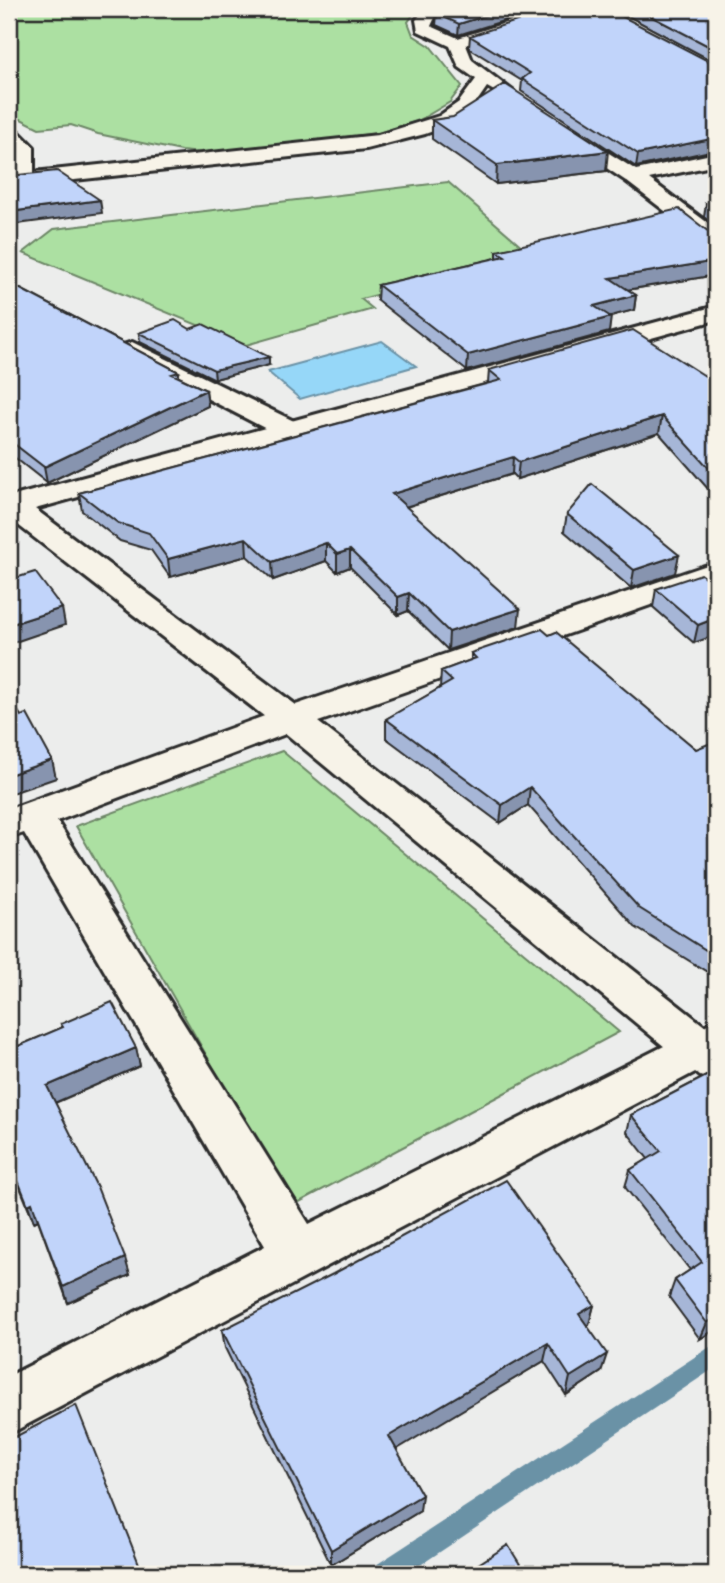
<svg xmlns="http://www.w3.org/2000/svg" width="725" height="1583" font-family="Itim,sans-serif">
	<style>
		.green { fill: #ace0a2; stroke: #6c8666; stroke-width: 2 }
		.water { fill: #96d7f8; stroke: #6b92a6; stroke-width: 2 }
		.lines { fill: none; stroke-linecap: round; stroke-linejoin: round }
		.stream { fill: #6b92a6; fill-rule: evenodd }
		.minor-casing { stroke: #2b2b2b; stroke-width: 6 }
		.tertiary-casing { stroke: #2b2b2b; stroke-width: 6 }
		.minor { fill: #f7f3e8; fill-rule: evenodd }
		.tertiary { fill: #f7f3e8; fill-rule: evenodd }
		.wall { fill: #a6b6d7; stroke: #2b2b2b; stroke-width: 2 }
		.shaded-wall { fill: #8794af; stroke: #2b2b2b; stroke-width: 2 }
		.building { fill: #c1d4fa; stroke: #2b2b2b; stroke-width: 2 }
	</style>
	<rect width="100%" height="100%" fill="#ecedec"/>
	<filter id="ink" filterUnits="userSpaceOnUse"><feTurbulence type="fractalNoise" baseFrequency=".0143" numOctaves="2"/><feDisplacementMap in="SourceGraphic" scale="14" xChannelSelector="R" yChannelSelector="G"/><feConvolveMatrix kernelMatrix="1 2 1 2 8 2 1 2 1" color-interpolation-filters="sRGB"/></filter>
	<g filter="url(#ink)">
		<!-- green -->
		<path class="green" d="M9,9H417L408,22L413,35L430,46L462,86L450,102L418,121L378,133L213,154L181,151L98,134L71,125L39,128L21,119L9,117Z
			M448,182L532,255L361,299L373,309L246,345L23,253L54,229Z
			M282,751L619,1032L292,1206L76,826Z"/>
		<!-- water -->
		<path class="water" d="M382,341L416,366L300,399L268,372Z"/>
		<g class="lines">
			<!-- stream -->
			<path class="stream" d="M716,1343V1367L407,1574H372L376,1565Z"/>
			<defs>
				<path id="minor" d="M425,9H439L431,26L458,38L549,9H570L466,45L472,60L514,92L505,97L487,87L471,110L452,124L425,134L366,149L9,187V175L14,174V148L9,143V127L16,129L34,147V172L378,135L439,116L459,102L476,79L459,67L450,46L418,31L416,20Z
					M564,125L636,170L716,153V165L649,179L716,229V245L708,244L626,181L557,135L555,131L557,127Z
					M132,342L298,423L302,429L298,435H278L123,355L119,350L123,345Z
					M716,562V582L304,727L57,821L309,1224L716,1020V1061L9,1434V1376L265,1246L24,833L9,838V809L278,711Z"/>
				<path id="tertiary" d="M716,306V320L35,509L304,711L716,1035V1082L700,1076L278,727L9,518V495L14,496Z"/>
			</defs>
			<!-- minor casing -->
			<use href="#minor" class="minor-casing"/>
			<!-- tertiary casing -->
			<use href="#tertiary" class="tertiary-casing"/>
			<!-- minor -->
			<use href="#minor" class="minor"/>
			<!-- tertiary -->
			<use href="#tertiary" class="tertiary"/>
		</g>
		<!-- wall -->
		<path class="wall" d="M439,9H541L458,35L436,25L437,14H439Z
			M615,9H716V63Z
			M470,36L716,65V152L715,150L636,167L521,91L522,81L469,48Z
			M432,120L606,171L496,184L432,139Z
			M716,201V227L704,217L706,203Z
			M497,251L716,275L627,290L636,295L634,310L610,316L609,332L467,371L377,300L378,285L497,258Z
			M9,283L179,372V377L206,390L208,406L47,483L9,453Z
			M190,329L269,365L215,379L140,342L139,333Z
			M489,370L716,383V498L659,433L517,479L512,474L406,507L518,627L448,650L408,611L398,615L350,567L337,572L326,561L273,580L247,556L170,577L151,550L120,541L82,511L79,493L488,383Z
			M567,514L675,573L631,588L564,531Z
			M716,586L694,643L653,607L656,589Z
			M549,635L696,749L716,969L709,973L635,927L528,805L500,823L386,738V719L440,688L441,671L471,660V653Z
			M61,1024L136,1048L140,1066L55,1103L130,1275L68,1303L38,1220L34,1222L9,1160V1050L62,1028Z
			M716,1071V1329L700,1339L669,1297L675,1280L690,1270L625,1187L630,1170L648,1159L627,1132L631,1115Z
			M594,1305L589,1324L587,1325L601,1372L566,1395L544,1361L396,1449L420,1511L331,1565L225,1348L222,1330Z"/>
		<!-- shaded-wall -->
		<path class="shaded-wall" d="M507,9H541L458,35L459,24Z
			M716,138L715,150L636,167L638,154Z
			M9,140L11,152L9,176Z
			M608,151L606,171L496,184L497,165Z
			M100,200L102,213L9,225V212Z
			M716,261V275L608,293L610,278Z
			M636,295L634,310L592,321L594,306Z
			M611,317L609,332L467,371L468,355Z
			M269,357V365L215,379L214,370Z
			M206,390L208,406L47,483L44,467Z
			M662,416L659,433L517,479L519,462Z
			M513,457L512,474L392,511V494Z
			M246,538L247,556L170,577L168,559Z
			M326,543V561L273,580L272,562Z
			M350,550V567L337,572V554Z
			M679,555L675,573L631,588L634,570Z
			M409,593L408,611L398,615V597Z
			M62,608L65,625L9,644V625Z
			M520,609L518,627L448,650L449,632Z
			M716,618V635L694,643L698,625Z
			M52,760L56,778L9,794V775Z
			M530,787L528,805L500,823L502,805Z
			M716,954V969L709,973L714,955Z
			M136,1048L140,1066L52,1104L47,1086Z
			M32,1203L38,1220L34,1222L28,1205Z
			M125,1258L130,1275L68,1303L63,1287Z
			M594,1305L589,1324L575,1332L579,1314Z
			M716,1317V1329L700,1339L707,1323Z
			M548,1343L544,1361L389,1454V1436Z
			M607,1354L601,1372L566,1395L570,1377Z
			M422,1495L420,1511L331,1565V1550Z"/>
		<!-- building -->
		<path class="building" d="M443,9H507L459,24L437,14L450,11Z
			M554,9H608L716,65V138L638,154L522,79L530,73L470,36Z
			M637,9H716V50Z
			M505,84L608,151L497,165L432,120L453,117Z
			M57,171L100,200L9,212V176Z
			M716,201V211L706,203Z
			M679,209L709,232H716V261L610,278L636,295L594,306L611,317L468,355L378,285L505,256L497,251Z
			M9,283L179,372L172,374L206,390L44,467L9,440Z
			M175,320L190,329L203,324L269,357L214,370L139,333Z
			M633,330L716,383V476L662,416L519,462L513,457L392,494L520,609L449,632L409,593L398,597L350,550L337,554L326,543L272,562L246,538L168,559L149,533L118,523L79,493L501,380L489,370Z
			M592,484L679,555L634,570L567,514Z
			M35,572L62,608L9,625V580Z
			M701,574L716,586V618L698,625L656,589Z
			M542,629L549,635L556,632L696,749L716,741V954L714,955L639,908L530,787L502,805L386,719L452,681L441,671L476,658L471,653Z
			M9,696L21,716L27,714L52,760L9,775Z
			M112,1002L136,1048L47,1086L97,1187L125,1258L63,1287L32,1203L28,1205L9,1158V1050L63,1027L61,1024Z
			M716,1071V1317L707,1323L675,1280L702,1262L630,1170L661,1151L631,1115Z
			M506,1180L594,1305L579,1314L607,1354L570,1377L548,1343L389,1436L422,1495L331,1550L222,1330L333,1274Z
			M76,1405L143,1574H9V1440Z
			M508,1545L526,1574H463Z"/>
	</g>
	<!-- margin -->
	<rect width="725" height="1583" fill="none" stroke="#f7f3e8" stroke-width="35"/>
	<rect x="18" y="18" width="690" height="1548" fill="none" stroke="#2b2b2b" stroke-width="2.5" filter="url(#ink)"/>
</svg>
